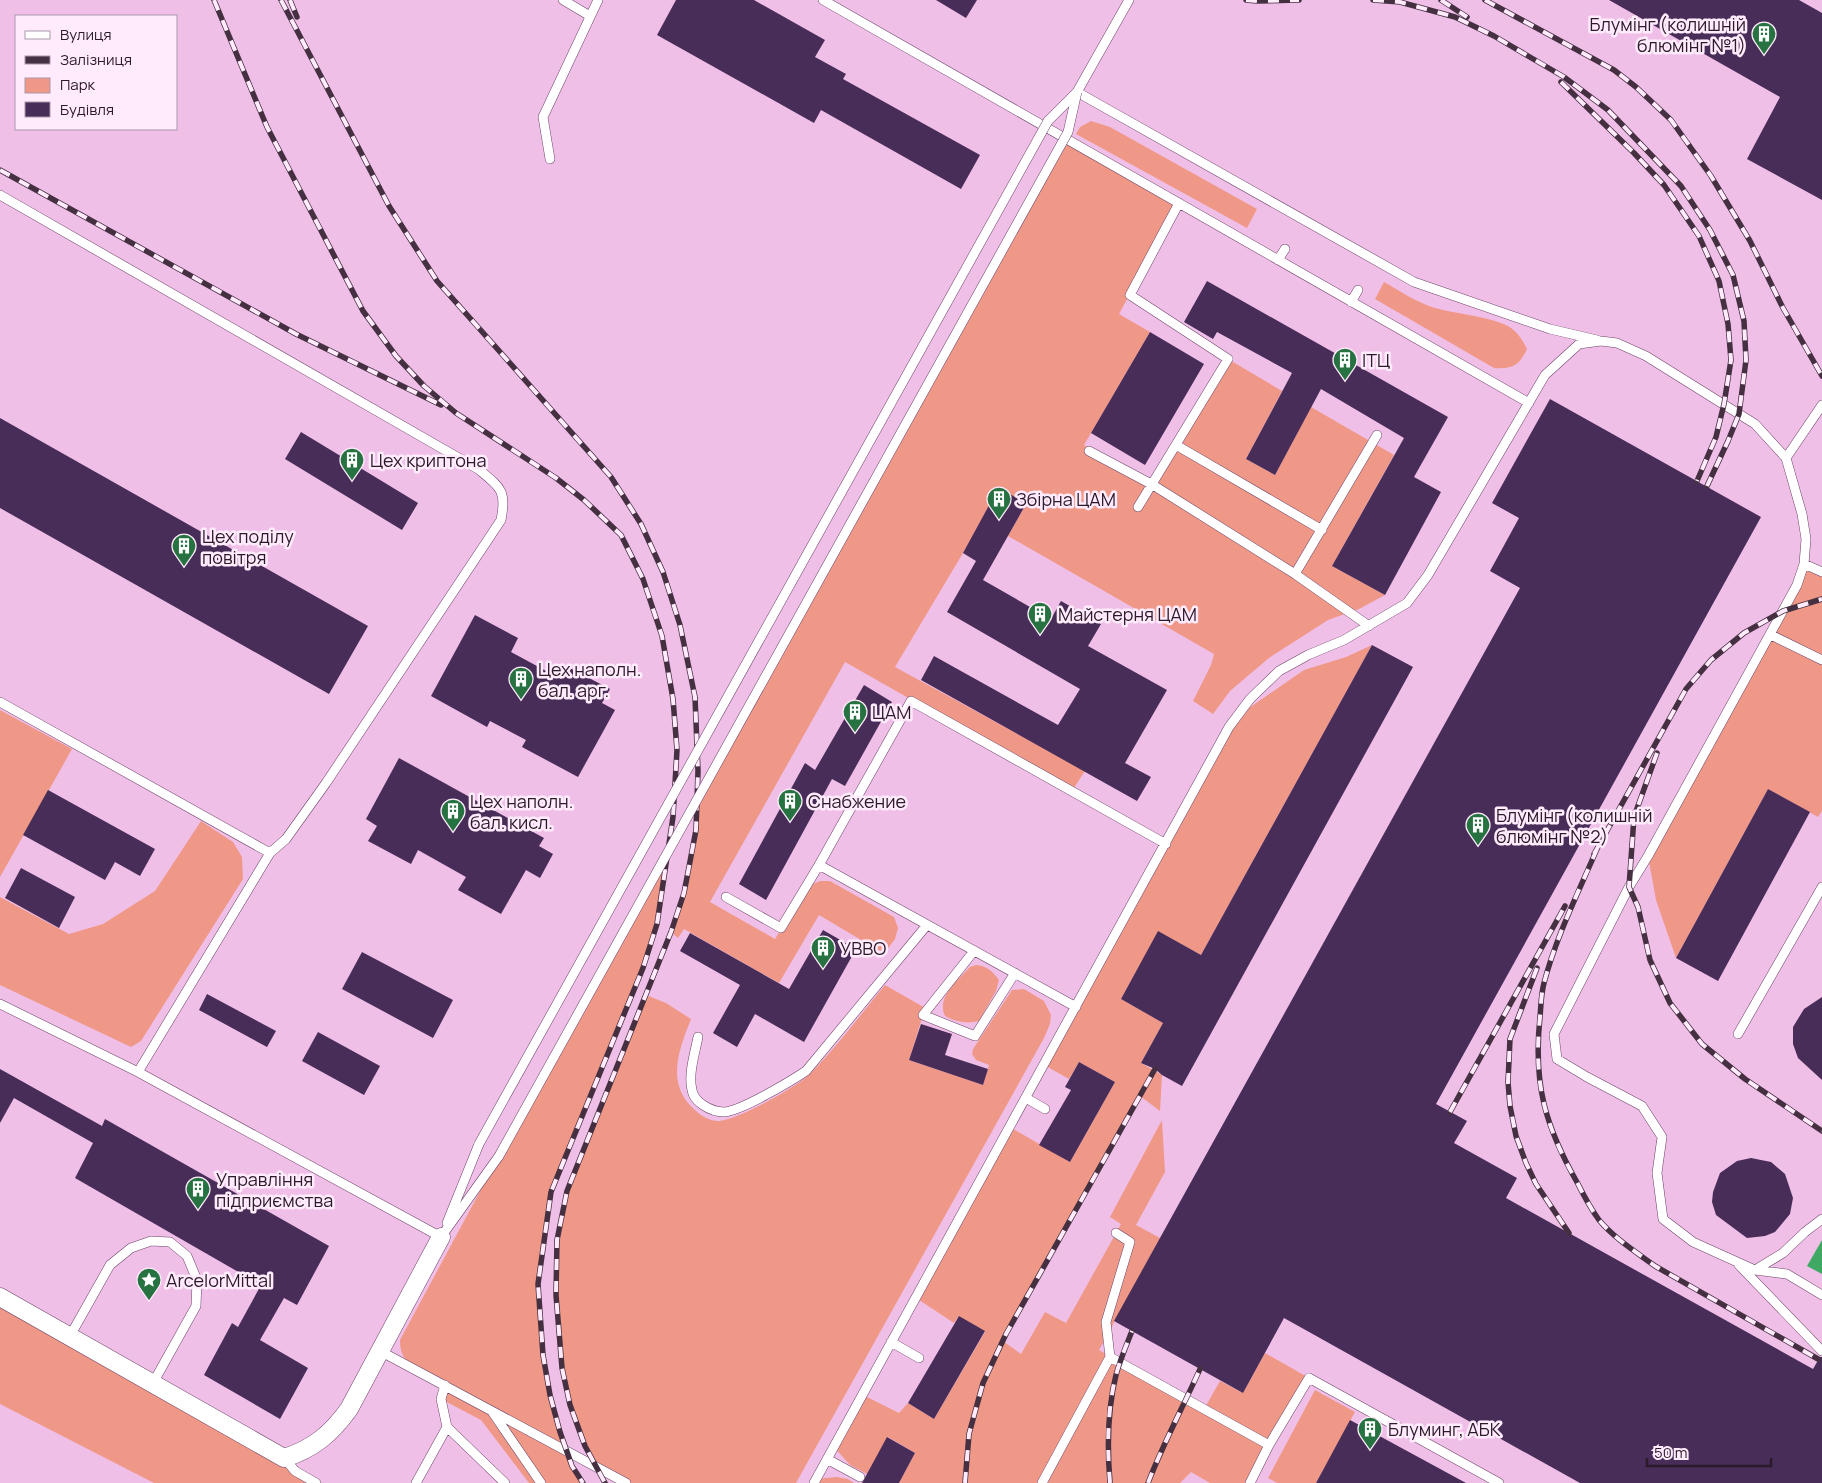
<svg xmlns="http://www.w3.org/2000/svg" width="1822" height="1483" font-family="Manrope,sans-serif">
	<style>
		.green { fill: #f09887 }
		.water { fill: #3fa963 }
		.building { fill: #472d57 }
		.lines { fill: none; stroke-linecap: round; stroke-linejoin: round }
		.service-casing { stroke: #6c4367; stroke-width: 10 }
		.minor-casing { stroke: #6c4367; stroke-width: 19 }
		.service { stroke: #fff; stroke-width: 9 }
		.minor { stroke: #fff; stroke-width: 18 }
		.rail-casing { stroke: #453042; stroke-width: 5.5 }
		.rail { stroke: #ffebfc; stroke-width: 4; stroke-dasharray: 11; stroke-linecap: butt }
		.service-bridge-casing { stroke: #6c4367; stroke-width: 10; stroke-linecap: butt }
		.service-bridge { stroke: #fff; stroke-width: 9 }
		.labels { text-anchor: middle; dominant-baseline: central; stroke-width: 5; stroke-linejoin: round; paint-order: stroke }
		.poi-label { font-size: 18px; fill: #2b1a29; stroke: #ffebfc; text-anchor: start }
	</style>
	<rect width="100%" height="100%" fill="#f0bfe8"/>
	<!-- green -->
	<path class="green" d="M1091,121L1110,127L1257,209L1247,228L1076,134L1080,127Z
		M1064,138L1179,203L1119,314L1150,332L1084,445L1153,485L1228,359L1282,391L1246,459L1275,475L1311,407L1394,455L1332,566L1385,595L1359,609L1328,620L1269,658L1230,691L1213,714L1193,701L1211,665L1214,654L1008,536L1026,504L999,488L963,553L895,667L1085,771L1072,791L845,662L710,902L775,939L806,887L820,881H830L894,917L898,928L895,939L886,951L878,950L819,915L779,983L684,929L678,938L671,932C685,889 695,846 697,800Z
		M1384,282C1398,290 1413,300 1429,306C1451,314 1494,316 1511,328C1519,334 1523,341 1527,349C1519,366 1513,369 1494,368L1375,299Z
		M1804,564L1822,572V811L1818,817L1768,789L1676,958L1656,900L1648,856Z
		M1372,645L1201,955L1158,932L1121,999L1163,1023L1141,1063L1162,1075L1160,1111L1140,1096L1003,1341L1021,1354L1045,1312L1066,1323L1121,1224L1110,1217L1162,1120L1165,1172L1136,1225L1160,1238L1099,1350L1204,1409L1220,1381L1243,1393L1265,1353L1309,1378L1250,1483H1210L1191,1472L1180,1483H899L915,1453L888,1437L867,1474L850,1465L834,1447L863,1395L899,1413L908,1403L934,1419L985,1332L959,1316L954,1323L916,1298L1010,1127L1070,1162L1115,1082L1079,1062L1069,1079L1044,1065L1229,727L1249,708L1304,670L1346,657Z
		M0,710L72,749L0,877Z
		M201,821L233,842L242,857L243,879L141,1041L131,1047L0,985V897L69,934L103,924L155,891Z
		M667,854L657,924L643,968L551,1192L538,1284L543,1355L550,1395L560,1432L572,1466L583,1483H529L481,1420L441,1399L444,1385C425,1374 399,1367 400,1340L499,1156Z
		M976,965C987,966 992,971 999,980L996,991L979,1021C967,1024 956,1022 945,1016C936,997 958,980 970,967Z
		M885,985L927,1009L923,1015L909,1060L983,1085L989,1065L976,1060L972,1054L973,1049L1012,990L1024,989L1044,1001L1051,1015L1050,1024L1044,1038L796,1483H626L594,1466L585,1446L570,1405L562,1368L556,1295L558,1236L567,1191L646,995L666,1003L691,1019C680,1047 667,1079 689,1104C696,1112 707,1121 718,1121C736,1121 799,1086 812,1072C838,1045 861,1014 885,985Z
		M0,1297L316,1483H154L0,1404Z
		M1315,1390L1355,1412L1316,1483H1277L1268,1478Z
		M836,1477L848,1479L854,1483H814L816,1479Z"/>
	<!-- water -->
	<path class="water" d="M1822,1240V1274L1807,1266Z"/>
	<!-- building -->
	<path class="building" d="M676,0H754L825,40L815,57L846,74L843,79L980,155L961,189L821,110L814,123L657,35Z
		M936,0H977L966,18Z
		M1609,0H1799L1822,13V200L1747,159L1780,97Z
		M1207,281L1448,417L1414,477L1441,492L1385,595L1332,566L1404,438L1321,389L1275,475L1246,459L1292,373L1217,332L1213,339L1184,322Z
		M1150,332L1204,364L1145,465L1091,433Z
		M1550,399L1761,517L1436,1104L1467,1121L1454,1143L1517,1178L1506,1198L1813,1369L1820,1357H1822V1483H1580L1284,1318L1243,1393L1114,1321L1520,588L1490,571L1519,518L1492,503Z
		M0,418L368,626L329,694L0,508Z
		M301,432L418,503L402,530L285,459Z
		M999,487L1026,504L983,580L1051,619L1061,601L1101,624L1088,646L1167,690L1125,763L1151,777L1137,801L921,680L934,656L1058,725L1080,689L947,612L976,561L963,553Z
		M475,615L518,638L511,652L561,679L568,667L610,689L602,703L615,710L578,777L522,747L526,740L490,721L487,727L431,696Z
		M1372,645L1413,667L1182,1086L1162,1075L1155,1069L1141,1063L1163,1023L1121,999L1158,931L1201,955Z
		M864,685L892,702L845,786L832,779L766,900L739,884L805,763L815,770Z
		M399,758L544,838L539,846L553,854L540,878L526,870L501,914L458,890L466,877L418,850L411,864L368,841L377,826L366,819Z
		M1768,789L1810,812L1718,981L1676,958Z
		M48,790L155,849L140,876L115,862L105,880L23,835Z
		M21,868L75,897L59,928L5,898Z
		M823,930L856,949L804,1042L755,1014L737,1047L713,1033L740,985L680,951L690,933L789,989Z
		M362,952L453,1000L433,1038L342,989Z
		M207,994L276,1031L267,1047L199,1010Z
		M1822,997V1080L1798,1058L1793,1044V1027L1804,1009Z
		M921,1024L952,1034L945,1055L988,1069L983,1085L909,1060Z
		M318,1032L380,1066L364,1095L302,1061Z
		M1079,1062L1115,1082L1070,1162L1039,1145L1071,1090L1065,1087Z
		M0,1069L102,1126L105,1119L329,1246L297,1305L284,1298L260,1340L308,1368L280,1419L204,1375L232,1323L238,1327L261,1285L75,1178L93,1143L14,1098L0,1123Z
		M1751,1158L1771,1162L1785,1174L1793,1198L1790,1214L1775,1232L1765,1236L1747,1238L1716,1215L1712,1202L1713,1192L1720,1173L1737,1161Z
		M959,1316L985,1331L934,1419L908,1403Z
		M1350,1420L1466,1483H1316Z
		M887,1437L915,1453L899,1483H862Z"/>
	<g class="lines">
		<defs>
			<path id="service" d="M563,0L590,16
				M823,0L1529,403
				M1129,0L1077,92L1414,282L1550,329L1597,340
				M550,159L543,117L598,0
				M0,195L478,469C500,487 507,490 501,520L326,783L286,839L270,853L138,1072
				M1278,260L1285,249
				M1351,302L1358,290
				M1176,445L1322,530
				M1089,451L1153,485L1295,574L1369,626
				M1786,458L1822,405
				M1138,507L1228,359L1130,295L1179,203
				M1804,564L1822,572
				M1295,574L1377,435
				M1771,635L1822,660
				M0,702L270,853
				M819,865L1076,1007
				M726,897L781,928L819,865L911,701L1166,844
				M974,951L923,1015L975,1036L1015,973
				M0,1004L138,1072L441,1237L499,1156
				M1738,1034L1822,887
				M698,1037C695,1053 688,1074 692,1090C693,1097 697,1101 703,1105C709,1109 717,1112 724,1112C741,1111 791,1081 806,1071L927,925
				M1026,1098L1045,1109
				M447,1223L479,1144
				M1739,1265L1822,1351
				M1755,1270L1783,1253L1805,1232L1822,1219
				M70,1336L110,1265L131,1248L151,1241L170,1242L187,1256L197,1280L196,1306L153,1383
				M891,1342L919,1358
				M380,1351L626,1483
				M1110,1357L1269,1445L1309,1378L1499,1483
				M445,1385L441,1399L447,1427L505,1483
				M493,1413L541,1483
				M284,1458L295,1471L316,1483
				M827,1459L860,1477
				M416,1483L447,1427
				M814,1483L1229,727L1250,699L1279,671L1308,655L1344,640L1407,603L1428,575L1545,375L1579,344L1601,341L1617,343L1646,356L1755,424L1786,458L1802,514L1806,539L1804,564L1797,585L1648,856L1629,887L1554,1034L1557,1059L1587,1077L1642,1106L1662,1137L1657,1173L1663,1219L1693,1242L1755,1270L1787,1274L1822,1295
				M1042,1483L1110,1357L1106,1322L1130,1242L1116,1233
				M1250,1483L1269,1445"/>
			<path id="minor" d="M0,1297L284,1458C313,1449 331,1434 349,1409L441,1237"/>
		</defs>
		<!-- service casing -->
		<use href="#service" class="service-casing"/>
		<!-- minor casing -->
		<use href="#minor" class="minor-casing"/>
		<!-- service -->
		<use href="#service" class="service"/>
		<!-- minor -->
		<use href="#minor" class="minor"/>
		<defs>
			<path id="rail" d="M214,0L267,127L363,311L396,356L424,386L456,413L556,478L584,500L621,535L643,579L662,636L673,699L677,750L673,817L657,924L643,968L551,1192L538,1284L543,1355L550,1395L560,1432L572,1466L583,1483
				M281,0L389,206L437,281L611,477L641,524L663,572L680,625L695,697L698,771L696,830L684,893L671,932L567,1191L557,1240L556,1295L562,1368L570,1405L585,1446L605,1483
				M290,0L297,17
				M1246,0L1257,1L1299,0
				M1373,0L1400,2L1455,17L1494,36L1564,77L1608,110L1681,186L1710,230L1733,275L1744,321L1746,360L1739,414L1728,441L1707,486
				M1441,0L1467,17
				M1485,0L1614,70L1636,87L1671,120L1711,176L1750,241L1783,308L1822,376
				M1561,82L1634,153L1664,185L1699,236L1719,281L1728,324L1731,360L1724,404L1716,437L1697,481
				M0,170L296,334L441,405
				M1657,753L1634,817L1629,887L1638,907L1650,960L1670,1003L1702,1044L1745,1079L1822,1131
				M1597,849C1578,893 1556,937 1544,983C1541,994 1541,1006 1540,1017C1533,1084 1545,1126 1578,1184C1584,1196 1591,1209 1599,1220C1614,1238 1636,1252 1655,1266L1818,1359
				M1594,854L1686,689L1711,660L1744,633L1783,611L1822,599
				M1537,968L1510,1039L1508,1082L1510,1106L1516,1136L1526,1163L1536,1184L1569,1233
				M1450,1112L1565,906
				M965,1483L969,1434L983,1383L1006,1334L1155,1069
				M1110,1483C1107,1446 1107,1411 1116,1375C1120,1360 1126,1346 1132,1331
				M1148,1483C1163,1444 1183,1407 1200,1369"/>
		</defs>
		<!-- rail casing -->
		<use href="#rail" class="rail-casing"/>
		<!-- rail -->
		<use href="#rail" class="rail"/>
		<defs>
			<path id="service-bridge" d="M479,1144L1048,121L1076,93
				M499,1156L1068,132L1077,92"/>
		</defs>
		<!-- service-bridge casing -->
		<use href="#service-bridge" class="service-bridge-casing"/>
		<!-- service-bridge -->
		<use href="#service-bridge" class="service-bridge"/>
	</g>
	<!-- icons -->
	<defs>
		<symbol id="building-pin" viewBox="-11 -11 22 30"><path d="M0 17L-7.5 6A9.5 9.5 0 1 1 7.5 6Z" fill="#277241" stroke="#ffebfc"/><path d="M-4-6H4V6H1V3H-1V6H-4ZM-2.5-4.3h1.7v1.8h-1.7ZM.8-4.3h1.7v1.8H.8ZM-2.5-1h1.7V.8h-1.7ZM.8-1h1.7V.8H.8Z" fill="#fff"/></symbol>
		<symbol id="sight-pin" viewBox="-11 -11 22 30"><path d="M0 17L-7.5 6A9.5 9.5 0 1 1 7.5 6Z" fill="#277241" stroke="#ffebfc"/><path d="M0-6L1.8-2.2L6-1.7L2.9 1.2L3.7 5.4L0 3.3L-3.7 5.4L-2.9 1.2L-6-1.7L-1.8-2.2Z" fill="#fff"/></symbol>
	</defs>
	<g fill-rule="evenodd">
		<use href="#building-pin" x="1750" y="20" width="28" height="38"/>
		<use href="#building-pin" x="1331" y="346" width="28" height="38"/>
		<use href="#building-pin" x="338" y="446" width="28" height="38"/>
		<use href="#building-pin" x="985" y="485" width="28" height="38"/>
		<use href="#building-pin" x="170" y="532" width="28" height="38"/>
		<use href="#building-pin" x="1026" y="600" width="28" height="38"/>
		<use href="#building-pin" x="507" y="665" width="28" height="38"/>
		<use href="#building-pin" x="841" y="698" width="28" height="38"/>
		<use href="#building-pin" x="776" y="787" width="28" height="38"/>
		<use href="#building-pin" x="439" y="797" width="28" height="38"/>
		<use href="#building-pin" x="1464" y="811" width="28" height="38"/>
		<use href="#building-pin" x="809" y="934" width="28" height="38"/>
		<use href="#building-pin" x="184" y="1175" width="28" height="38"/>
		<use href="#sight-pin" x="135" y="1266" width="28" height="38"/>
		<use href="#building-pin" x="1356" y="1415" width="28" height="38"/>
	</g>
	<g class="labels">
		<!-- poi labels -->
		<g class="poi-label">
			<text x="1746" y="24" text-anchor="end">Блумінг (колишній<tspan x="1746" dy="21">блюмінг №1)</tspan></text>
			<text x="1362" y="360">ІТЦ</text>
			<text x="370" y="460">Цех криптона</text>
			<text x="1016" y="499">Збірна ЦАМ</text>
			<text x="202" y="536">Цех поділу<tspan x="202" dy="21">повітря</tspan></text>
			<text x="1058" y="614">Майстерня ЦАМ</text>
			<text x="538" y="669">Цех наполн.<tspan x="538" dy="21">бал. арг.</tspan></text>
			<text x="872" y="712">ЦАМ</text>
			<text x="470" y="801">Цех наполн.<tspan x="470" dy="21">бал. кисл.</tspan></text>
			<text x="808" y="801">Снабжение</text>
			<text x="1496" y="815">Блумінг (колишній<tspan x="1496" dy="21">блюмінг №2)</tspan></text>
			<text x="840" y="948">УВВО</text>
			<text x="216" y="1179">Управління<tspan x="216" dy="21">підприємства</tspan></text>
			<text x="166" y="1280">ArcelorMittal</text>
			<text x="1388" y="1429">Блуминг, АБК</text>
		</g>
	</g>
	<!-- legend -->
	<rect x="15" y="15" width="162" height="115" fill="#ffebfc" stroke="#aa97a8"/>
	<rect x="25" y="31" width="25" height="8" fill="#ffffff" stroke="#aa97a8"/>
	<text x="60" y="40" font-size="15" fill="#2b1a29">Вулиця</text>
	<rect x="25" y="56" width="25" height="8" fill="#453042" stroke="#aa97a8"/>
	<text x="60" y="65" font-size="15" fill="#2b1a29">Залізниця</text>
	<rect x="25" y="78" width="25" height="15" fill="#f09887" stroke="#aa97a8"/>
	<text x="60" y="90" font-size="15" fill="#2b1a29">Парк</text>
	<rect x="25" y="102" width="25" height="15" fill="#472d57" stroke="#aa97a8"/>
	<text x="60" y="115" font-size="15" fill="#2b1a29">Будівля</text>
	<!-- scale -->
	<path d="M1647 1458v8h124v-8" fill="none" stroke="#2b1a29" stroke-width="2.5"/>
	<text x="1654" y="1458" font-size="15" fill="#2b1a29" stroke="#ffebfc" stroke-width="4" paint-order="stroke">50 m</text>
</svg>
